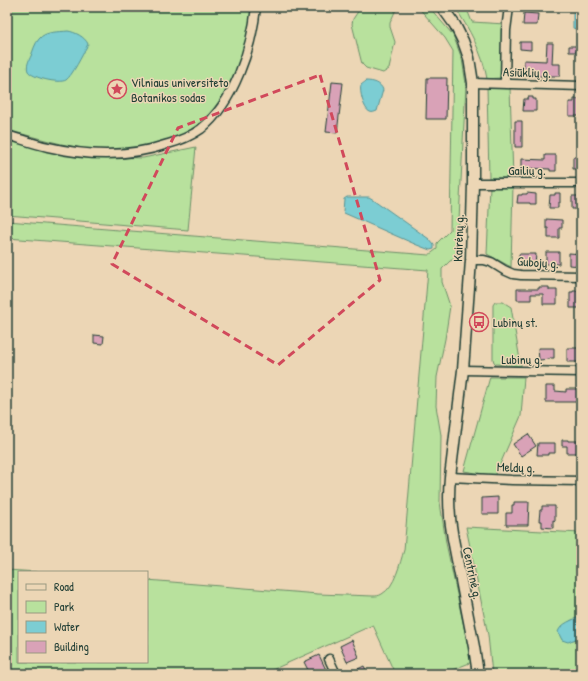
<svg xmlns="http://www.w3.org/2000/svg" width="588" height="681" font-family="'Patrick Hand',sans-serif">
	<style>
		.green { fill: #b8e19d; stroke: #6c8f68 }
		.water { fill: #7ccdd3; stroke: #579393 }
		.building { fill: #d9a2b7; stroke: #1f3d34 }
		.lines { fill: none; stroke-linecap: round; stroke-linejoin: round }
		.minor-casing { stroke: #1f3d34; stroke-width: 11 }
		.major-casing { stroke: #1f3d34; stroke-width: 13 }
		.minor { stroke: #ecd6b5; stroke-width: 8 }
		.major { stroke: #ecd6b5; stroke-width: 10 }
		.marked { fill: none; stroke: #d1495b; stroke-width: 3; stroke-dasharray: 8 5; stroke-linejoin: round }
		.labels { text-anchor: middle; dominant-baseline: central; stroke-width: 3; stroke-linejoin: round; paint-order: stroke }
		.street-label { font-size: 13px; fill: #1f3d34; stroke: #ecd6b5 }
		.poi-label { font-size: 13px; fill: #1f3d34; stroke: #ecd6b5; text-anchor: start }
	</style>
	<rect width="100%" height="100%" fill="#ecd6b5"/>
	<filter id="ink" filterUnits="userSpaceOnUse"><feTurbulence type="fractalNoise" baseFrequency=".025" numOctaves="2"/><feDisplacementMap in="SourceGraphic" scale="8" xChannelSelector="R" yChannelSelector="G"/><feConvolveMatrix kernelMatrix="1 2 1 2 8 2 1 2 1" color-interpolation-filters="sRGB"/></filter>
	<g filter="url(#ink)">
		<!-- green -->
		<path class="green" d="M7,7H254C245,49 232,97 197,125C194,127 190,130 187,132C178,138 166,141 156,144C137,150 113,153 93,150C64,146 35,137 7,130Z
			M361,7H397L390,23V27L395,42L389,69L383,73L366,68L362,64L352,24L353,19Z
			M418,7H429L453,35L462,59L466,84L457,258L450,261L442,269V282L450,306L445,339L437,377L436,406L441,435L440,502L446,543L467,641L472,662L442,674H395L373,625L263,674H7V570L37,572H19V662H147V580L318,594L373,596C376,596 379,596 382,594C395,587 400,563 404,550L428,270L7,238V221L429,255L437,249V243L450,230L453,51L445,38Z
			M455,7H466L472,22L505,24L500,78L487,79C483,53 469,29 455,7Z
			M487,86L510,88L513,178H489Z
			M7,138L79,156L143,158L196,147L188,230L7,215Z
			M513,185L511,267L487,254L490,186Z
			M495,302H503L511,307L521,366L496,364L494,362L493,359V305Z
			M490,377H524L521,416L495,476L464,471Z
			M466,527L581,533V616L570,621L573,640L581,637V674H492L488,635Z"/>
		<!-- water -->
		<path class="water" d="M574,12H581V31L573,28V14Z
			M68,31C75,32 85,37 88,44L87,46C83,54 72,76 66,80C59,84 32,78 28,71C26,66 29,60 31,56C33,51 35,43 39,39C45,31 59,32 68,31Z
			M366,81C373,81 381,83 383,90L377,111C374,112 373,113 370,112C364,110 359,91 361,85C363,83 364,83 366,81Z
			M347,197H369L374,200L429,239L434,245V249L430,250L417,245L344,213L343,211L344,199Z
			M581,616V637L568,642L562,640L558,632C561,623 573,620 581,616Z"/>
		<!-- building -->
		<path class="building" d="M524,13L538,14L537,25H523Z
			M520,42H531V50L520,49Z
			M547,43H553L552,64H560V76H524V60L546,61Z
			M569,46H581V52H569Z
			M427,78H447L446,119H426Z
			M332,82L343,83L337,133L326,132Z
			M528,97H533V99H536V111H523L524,99H528Z
			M574,99H580V102H581V116H569V102H574Z
			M515,121H522V147H515Z
			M545,155H556V171H550V169L521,168V159L545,160Z
			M573,157H581V169H573Z
			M527,193L536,194V204H530V203H517L518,195H522V194H527Z
			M555,193H560V203H558V208H549L550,195H555Z
			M572,196H581V209H572Z
			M546,219L562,220V228H559V238H548V228H546Z
			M546,252H559V264H546Z
			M569,253L581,254V266L569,265Z
			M519,254H536L535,265H519Z
			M539,287H549V290H557V304H543V294H531V300H517V289H539Z
			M573,291H581V308H570V292H573Z
			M94,335L104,336L103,344L94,343Z
			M538,348H554V358H550V359L539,360Z
			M567,348H581V362H567Z
			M546,386H555V391L566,392V389H581V402H546Z
			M528,434L536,446L521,456L513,444Z
			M562,440H568V441H581V453H567V446H562Z
			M538,443H555V453H548V455H537Z
			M498,497V514H482V498Z
			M514,502H529L528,525H506V513H512V505H514Z
			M542,506H555V521L553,520V528L542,527V521H539L540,510H542Z
			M352,640L359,657L347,662L340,646Z
			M319,655L328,674H310L304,662Z
			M364,666L368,674H348Z"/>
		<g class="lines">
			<defs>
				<path id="minor" d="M473,83L581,86
					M505,84L506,30L509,7
					M7,135C21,139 34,144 48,147C87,156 130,157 168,144C179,141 191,136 201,129C234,103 252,47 256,7
					M473,183H581
					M471,260H484L491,262L504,270L513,274L521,275L581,276
					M463,370L581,372
					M450,477L512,480L581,481
					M329,659L336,674"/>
				<path id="major" d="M442,7L455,25L463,41L469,58L473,83V183L471,260L463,370L450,477C448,498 449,518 453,539L474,647L478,674"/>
			</defs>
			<!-- minor casing -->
			<use href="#minor" class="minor-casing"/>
			<!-- major casing -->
			<use href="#major" class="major-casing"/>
			<!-- minor -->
			<use href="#minor" class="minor"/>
			<!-- major -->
			<use href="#major" class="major"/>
		</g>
	</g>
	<!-- marked area -->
	<path class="marked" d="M320,75L380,280L278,365L112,264L178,128Z"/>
	<!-- icons -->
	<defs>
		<symbol id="sight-ring" viewBox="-11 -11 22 22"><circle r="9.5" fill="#ecd6b5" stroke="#d1495b" stroke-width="1.5"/><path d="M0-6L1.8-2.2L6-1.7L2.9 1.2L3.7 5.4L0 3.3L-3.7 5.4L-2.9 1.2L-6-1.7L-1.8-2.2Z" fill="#d1495b"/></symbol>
		<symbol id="bus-ring" viewBox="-11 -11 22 22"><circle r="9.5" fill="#ecd6b5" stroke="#d1495b" stroke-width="1.5"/><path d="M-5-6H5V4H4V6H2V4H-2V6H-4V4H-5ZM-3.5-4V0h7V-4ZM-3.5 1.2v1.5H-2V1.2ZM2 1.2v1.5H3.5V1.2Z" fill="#d1495b"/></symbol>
	</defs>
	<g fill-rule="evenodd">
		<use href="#sight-ring" x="106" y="78" width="22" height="22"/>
		<use href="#bus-ring" x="468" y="311" width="22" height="22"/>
	</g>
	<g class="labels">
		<!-- street labels -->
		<g class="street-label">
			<text transform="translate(527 72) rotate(2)">Asiūklių g.</text>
			<text x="527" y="170">Gailių g.</text>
			<text transform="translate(458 238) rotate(-88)">Kairėnų g.</text>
			<text transform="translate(538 262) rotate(4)">Gubojų g.</text>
			<text x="522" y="359">Lubinų g.</text>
			<text transform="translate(516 467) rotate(2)">Meldų g.</text>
			<text transform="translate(473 573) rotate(78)">Centrinė g.</text>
		</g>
		<!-- poi labels -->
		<g class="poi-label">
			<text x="131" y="82">Vilniaus universiteto<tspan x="131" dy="15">Botanikos sodas</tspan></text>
			<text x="493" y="322">Lubinų st.</text>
		</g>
	</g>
	<!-- margin -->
	<rect width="588" height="681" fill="none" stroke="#ecd6b5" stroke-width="24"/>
	<rect x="12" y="12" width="564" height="657" fill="none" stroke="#1f3d34" stroke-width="1.5" filter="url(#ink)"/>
	<!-- legend -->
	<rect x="18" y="571" width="130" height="92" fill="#ecd6b5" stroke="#9a9981"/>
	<rect x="26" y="584" width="20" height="6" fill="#ecd6b5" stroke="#9a9981"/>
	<text x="54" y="591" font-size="12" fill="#1f3d34">Road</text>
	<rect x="26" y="601" width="20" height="12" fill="#b8e19d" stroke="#9a9981"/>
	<text x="54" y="611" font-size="12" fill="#1f3d34">Park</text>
	<rect x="26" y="621" width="20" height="12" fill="#7ccdd3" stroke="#9a9981"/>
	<text x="54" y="631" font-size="12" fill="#1f3d34">Water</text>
	<rect x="26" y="641" width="20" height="12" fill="#d9a2b7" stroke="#9a9981"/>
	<text x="54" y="651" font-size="12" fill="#1f3d34">Building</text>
</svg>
